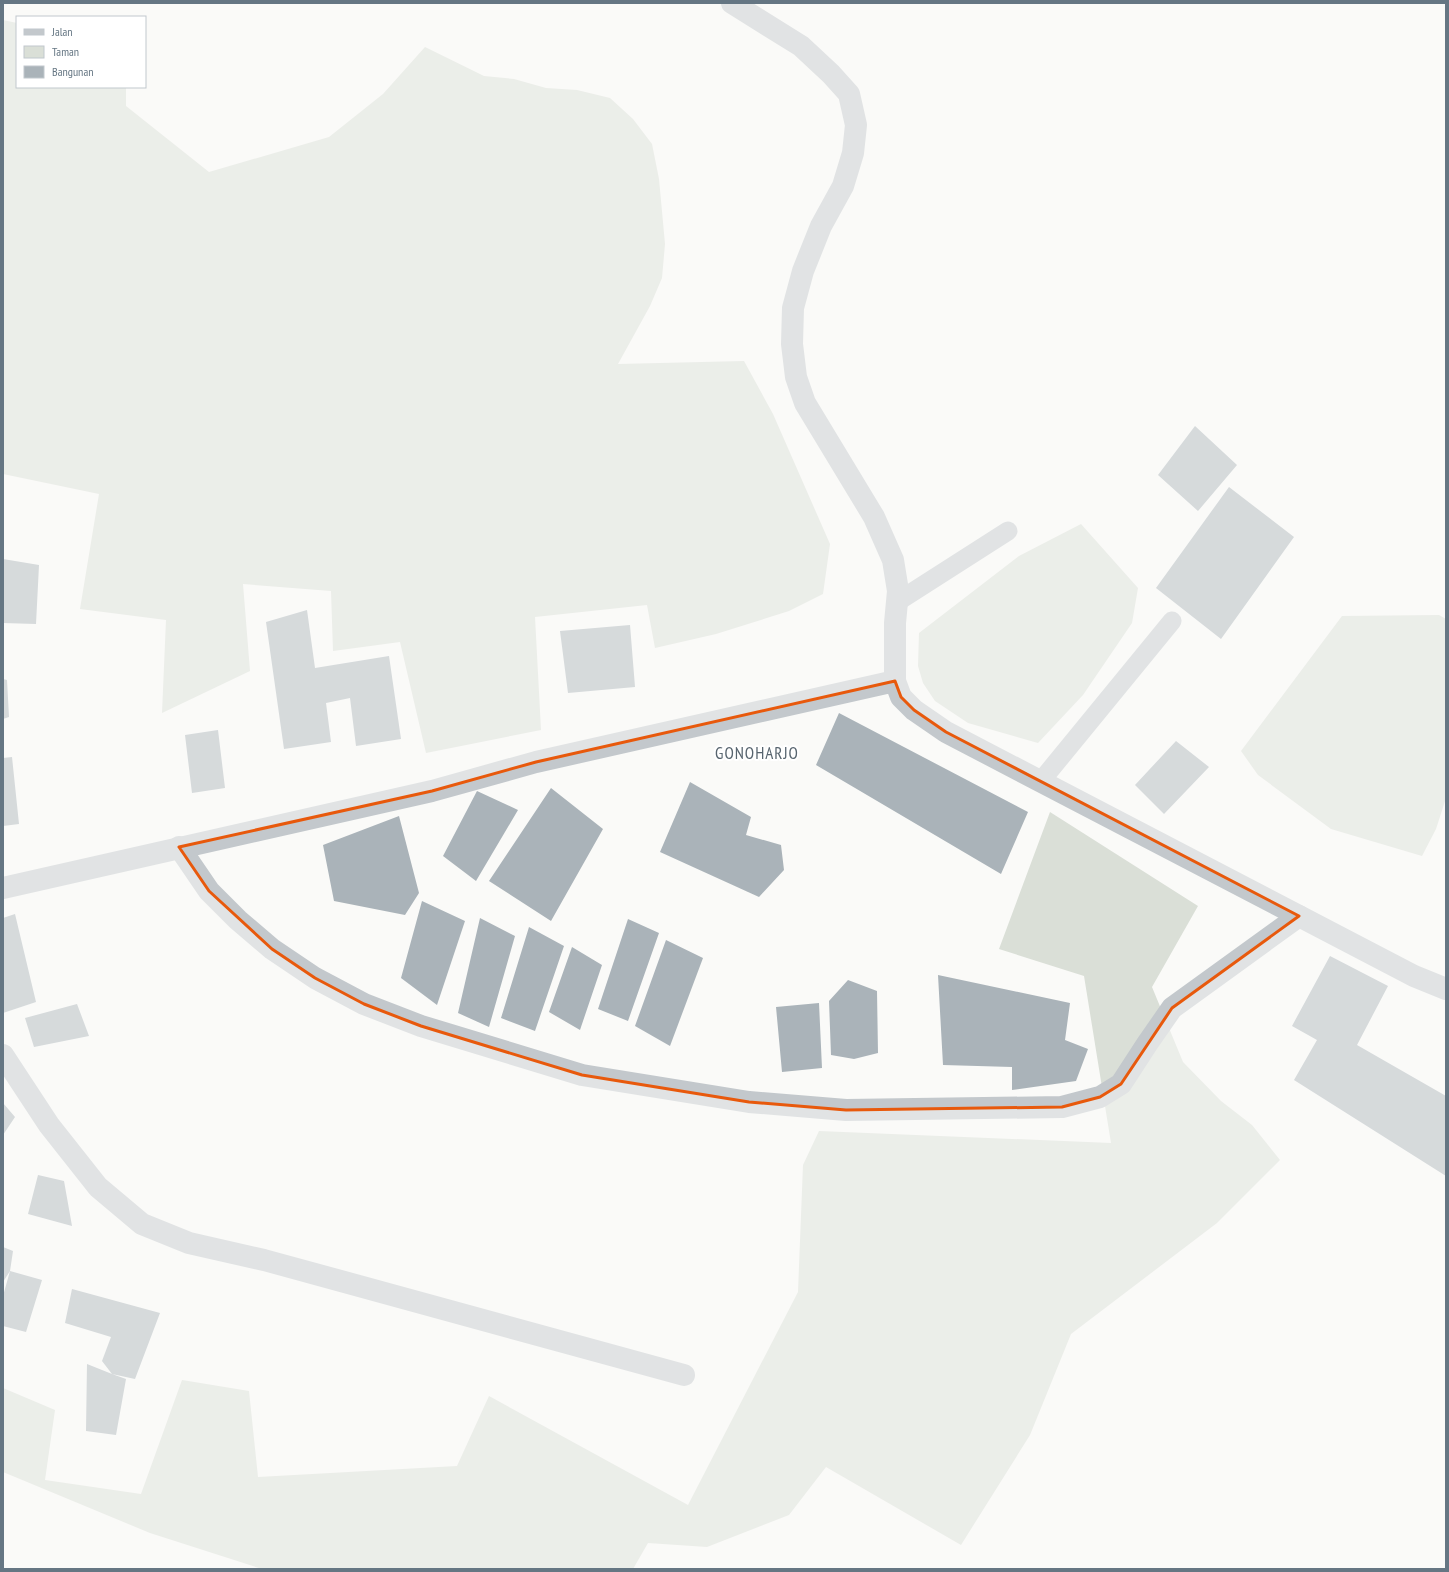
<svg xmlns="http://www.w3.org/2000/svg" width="1449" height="1572" font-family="'PT Sans Narrow',sans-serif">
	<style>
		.green { fill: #dadfd7 }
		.building { fill: #aab3b9 }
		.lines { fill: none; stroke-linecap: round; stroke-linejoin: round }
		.service { stroke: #c3c8cc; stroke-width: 19 }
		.minor { stroke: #c3c8cc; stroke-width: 22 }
		.tertiary { stroke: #c3c8cc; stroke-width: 22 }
		.marked { fill: none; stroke: #e8590c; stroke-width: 3; stroke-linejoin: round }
		.labels { text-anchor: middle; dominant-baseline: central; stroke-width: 4; stroke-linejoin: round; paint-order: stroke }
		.quarter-label { font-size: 17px; letter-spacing: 1px; fill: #57646e; stroke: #fff }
	</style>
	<rect width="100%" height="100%" fill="#fafaf8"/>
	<!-- green -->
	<path class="green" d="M3,20L17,23V87H126V106L209,172L329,137L383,94L425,47L484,76L514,79L546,88L577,90L610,98L633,119L652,144L659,179L665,244L662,278L650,306L618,364L744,361L773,414L830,544L823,594L789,611L716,634L655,648L647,605L535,617L541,730L426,753L400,642L333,651L331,591L243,584L250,671L162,713L166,620L80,609L99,494L3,474Z
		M1081,524L1138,588L1132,623L1083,695L1038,743L968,723L935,701L923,683L918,666L919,633L1019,556Z
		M1439,615L1446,619V798L1436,829L1422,856L1331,829L1258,775L1241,751L1342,616Z
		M1050,812L1198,906L1152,987L1183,1062L1221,1101L1252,1125L1280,1160L1217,1223L1071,1334L1030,1435L961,1545L826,1467L789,1515L707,1547L648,1543L633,1569H262L150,1533L3,1472V1388L55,1410L45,1480L141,1494L182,1380L249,1391L258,1477L457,1466L489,1396L688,1505L798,1292L803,1165L819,1131L1111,1143L1084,976L999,949Z"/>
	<!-- building -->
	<path class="building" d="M1195,426L1237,465L1198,511L1158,475Z
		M1229,487L1294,537L1221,639L1156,588Z
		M3,559L39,565L36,624L3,623Z
		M307,610L315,668L389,656L401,739L356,746L350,698L326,703L331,742L284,749L266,622Z
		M630,625L635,687L568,693L560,631Z
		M3,679L7,680L9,717L3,719Z
		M839,713L1028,812L1001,874L816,765Z
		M218,730L225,788L192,793L185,735Z
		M1176,741L1209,767L1164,814L1135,785Z
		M12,757L19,824L3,826V758Z
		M690,782L751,817L746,835L781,845L784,870L759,897L660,852Z
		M551,788L603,829L551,921L489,881Z
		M477,791L518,810L476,881L443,856Z
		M399,816L419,893L405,915L334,901L323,845Z
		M422,901L465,921L437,1005L401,978Z
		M15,914L36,1002L3,1013V918Z
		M480,918L515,936L489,1027L458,1013Z
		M628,919L659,933L628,1021L598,1009Z
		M529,927L564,946L535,1031L501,1018Z
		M666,940L703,958L670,1046L635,1026Z
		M572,947L602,965L580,1030L549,1012Z
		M1330,956L1388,986L1357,1045L1446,1096V1176L1294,1080L1317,1040L1292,1026Z
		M938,975L1070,1003L1065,1040L1088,1049L1076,1081L1012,1090V1067L943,1065Z
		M848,980L877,991L878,1053L854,1059L831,1055L829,1001Z
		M819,1003L822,1068L782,1072L776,1007Z
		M77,1004L89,1036L34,1047L25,1018Z
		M3,1103L15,1117L3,1135Z
		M38,1175L64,1181L72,1226L28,1214Z
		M3,1247L13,1251L10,1271L42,1280L26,1332L3,1326V1296L10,1271L3,1282Z
		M72,1289L160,1313L135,1379L112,1374L126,1379L116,1435L86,1431L87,1364L112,1374L102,1361L111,1337L65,1323Z"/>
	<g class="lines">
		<!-- service -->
		<path class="service" d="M897,602L1008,531
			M1041,781L1172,621"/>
		<!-- minor -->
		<path class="minor" d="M179,847L209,891L238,920L272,949L315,978L364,1004L421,1026L582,1075L749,1102L846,1110L1062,1107L1100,1097L1121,1084L1147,1044L1172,1008L1299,916
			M3,1055L49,1125L98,1187L142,1224L189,1243L264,1260L684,1375"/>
		<!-- tertiary -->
		<path class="tertiary" d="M732,3L801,46L831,74L849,94L856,125L853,153L843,186L821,226L803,271L793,308L792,344L796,377L805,403L874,517L893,560L898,591L895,623V681
			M3,888L432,791L536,762L895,681L901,697L914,710L946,732L1414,976L1446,989"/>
	</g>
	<!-- marked area -->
	<path d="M0 0H1449V1572H0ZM895,681L901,697L914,710L946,732L1299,916L1172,1008L1121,1084L1100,1097L1062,1107L846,1110L749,1102L582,1075L421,1026L364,1004L315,978L272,949L209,891L179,847L432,791L536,762Z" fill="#fafaf8" fill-opacity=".55" fill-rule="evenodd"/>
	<path class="marked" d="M895,681L901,697L914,710L946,732L1299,916L1172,1008L1121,1084L1100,1097L1062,1107L846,1110L749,1102L582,1075L421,1026L364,1004L315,978L272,949L209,891L179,847L432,791L536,762Z"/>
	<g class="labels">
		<!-- quarter labels -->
		<g class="quarter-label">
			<text x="757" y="753">GONOHARJO</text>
		</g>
	</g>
	<!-- border -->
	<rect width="1449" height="1572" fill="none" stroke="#657683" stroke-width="8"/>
	<!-- legend -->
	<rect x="16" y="16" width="130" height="72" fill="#ffffff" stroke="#c1c8cd"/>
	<rect x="24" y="29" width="20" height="6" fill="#c3c8cc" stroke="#c1c8cd"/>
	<text x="52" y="36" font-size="12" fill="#657683">Jalan</text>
	<rect x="24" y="46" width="20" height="12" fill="#dadfd7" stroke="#c1c8cd"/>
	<text x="52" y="56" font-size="12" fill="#657683">Taman</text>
	<rect x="24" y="66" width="20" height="12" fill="#aab3b9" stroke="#c1c8cd"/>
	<text x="52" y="76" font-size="12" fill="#657683">Bangunan</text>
</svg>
